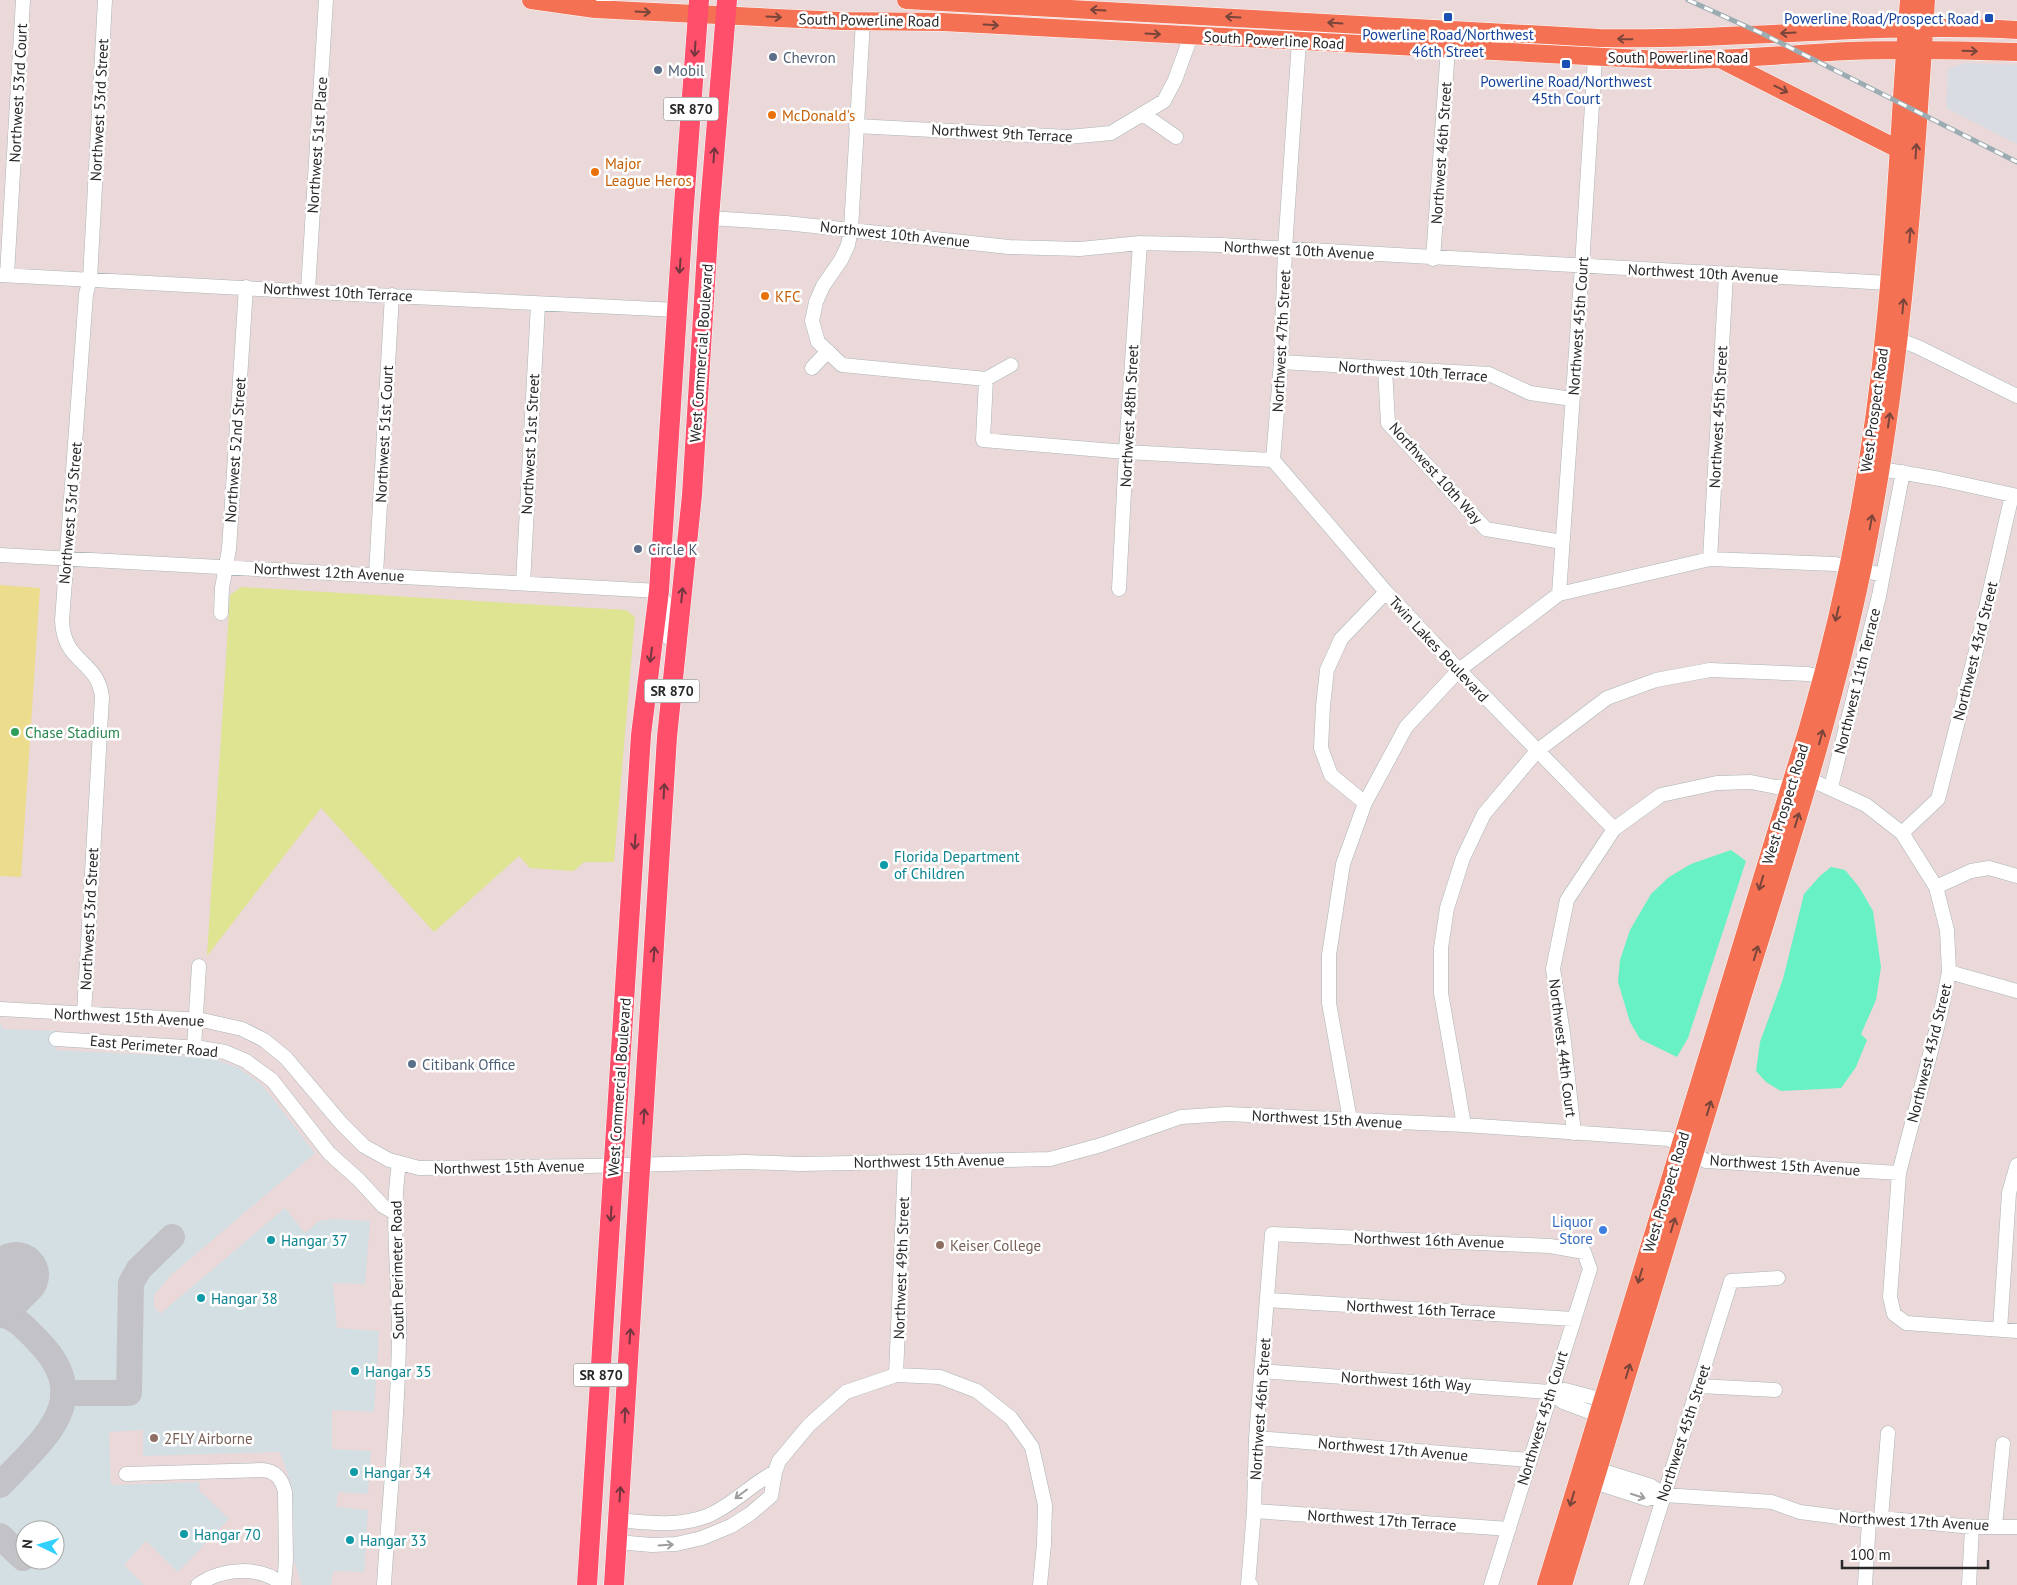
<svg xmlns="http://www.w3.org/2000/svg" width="2017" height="1585" font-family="'PT Sans',sans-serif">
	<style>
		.industrial { fill: #dadce3 }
		.airport { fill: #d4dfe3; fill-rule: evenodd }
		.green { fill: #dee492 }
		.pitch { fill: #ecdc8d }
		.water { fill: #67f1c5 }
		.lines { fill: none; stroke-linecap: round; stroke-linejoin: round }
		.taxiway { stroke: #c3c2c6; stroke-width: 26 }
		.runway { stroke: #c3c2c6; stroke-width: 66 }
		.minor-casing { stroke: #a9b5b8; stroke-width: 15 }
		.major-casing { stroke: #fff; stroke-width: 19 }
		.highway-casing { stroke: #fff; stroke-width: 21 }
		.minor { stroke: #fff; stroke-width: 14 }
		.major { stroke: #f47154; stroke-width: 18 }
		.highway { stroke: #ff4f6a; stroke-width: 20 }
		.rail-casing { stroke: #9badb3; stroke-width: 5 }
		.rail { stroke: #fff; stroke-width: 3; stroke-dasharray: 9; stroke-linecap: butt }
		.oneway { stroke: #7a453a }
		.oneway2 { stroke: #73363f }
		.oneway3 { stroke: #9e9e9e }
		.transit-dot { fill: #1a4fb4; stroke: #fff; stroke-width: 2 }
		.service-dot { fill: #5c6f8a; stroke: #fff; stroke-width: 2 }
		.food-dot { fill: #e8710a; stroke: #fff; stroke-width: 2 }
		.leisure-dot { fill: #2e9e5b; stroke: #fff; stroke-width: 2 }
		.culture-dot { fill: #0f9aa8; stroke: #fff; stroke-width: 2 }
		.shop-dot { fill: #3f7fe0; stroke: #fff; stroke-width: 2 }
		.education-dot { fill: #8d6e63; stroke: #fff; stroke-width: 2 }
		.labels { text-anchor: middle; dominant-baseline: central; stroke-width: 5; stroke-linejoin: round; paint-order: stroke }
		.shield { fill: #fff; stroke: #686868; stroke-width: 1 }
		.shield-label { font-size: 14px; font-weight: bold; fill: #282828 }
		.transit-label { font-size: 15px; fill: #164399; stroke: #fff }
		.street-label { font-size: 15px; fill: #282828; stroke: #fff }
		.service-label { font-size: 15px; fill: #4e5e75; stroke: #fff; text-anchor: start }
		.food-label { font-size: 15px; fill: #c56008; stroke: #fff; text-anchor: start }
		.leisure-label { font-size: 15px; fill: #27864d; stroke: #fff; text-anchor: start }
		.culture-label { font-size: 15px; fill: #0d838f; stroke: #fff; text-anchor: start }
		.shop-label { font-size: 15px; fill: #366cbe; stroke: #fff; text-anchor: end }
		.education-label { font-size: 15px; fill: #785e54; stroke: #fff; text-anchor: start }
	</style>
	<rect width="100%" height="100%" fill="#ebd8d9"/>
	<!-- industrial -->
	<path class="industrial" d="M1966,63L2017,65V144L1946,108L1948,69Z"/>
	<!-- airport -->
	<path class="airport" d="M0,1022L3,1029L57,1031L56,1050L213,1058L225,1063L239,1068L262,1085L315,1153L171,1275L154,1295V1307L160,1314L285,1208L305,1233L319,1221L333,1219L370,1221L365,1284L333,1283L337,1328L379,1331L374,1412L332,1410V1449L371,1451L368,1494L338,1492L336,1507L368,1510L364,1572L333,1571L331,1585H302L294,1561L293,1490L280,1452L143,1456V1430L109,1432L111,1485L199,1482V1490L229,1519L178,1572L146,1541L124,1565L144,1585H0ZM25,1530H55V1560H25Z"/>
	<!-- green -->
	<path class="green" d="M241,587L626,610L635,617L614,862H584L574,871L530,868L519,856L434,932L321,808L207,956L230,595Z"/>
	<!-- pitch -->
	<path class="pitch" d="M0,585L40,588L21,877L0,876Z"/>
	<!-- water -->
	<path class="water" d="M1731,850L1746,861L1688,1038L1677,1057L1640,1039L1630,1022L1618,982L1620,960L1630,930L1651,894L1669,877L1691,864Z
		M1831,867L1845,870L1859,887L1873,911L1881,967L1876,1000L1861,1034L1867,1040L1856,1067L1841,1088L1781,1091L1766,1082L1756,1071L1760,1042L1783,979L1804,894L1820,876Z"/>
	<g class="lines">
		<!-- taxiway -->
		<path class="taxiway" d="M0,1273L9,1282
			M0,1315C15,1315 27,1330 37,1340C97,1400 42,1440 0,1485
			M63,1393H129L131,1283L139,1269L172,1237
			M0,1536L23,1558"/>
		<!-- runway -->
		<path class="runway" d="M0,1291L16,1275"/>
		<defs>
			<path id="minor" d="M863,21L851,229L848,245L841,260L823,286L816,302L812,321L818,342L842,365L986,379L1011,365
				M1143,114L1176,137
				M856,126L1068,137L1111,133L1164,101L1175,80L1191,36
				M709,218L786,223L1009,247L1080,249L1140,243L1220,245L1889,283
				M1433,259L1448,48
				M0,275C226,287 451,300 677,310
				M7,275L23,0
				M308,290L326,0
				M1888,340L1905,342L1918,347L2017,396
				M1281,362L1489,374L1530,393L1572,399
				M812,368L828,351
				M1385,369L1388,423L1486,529L1562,542
				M986,379L983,440L1126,452L1273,460
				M1273,460L1386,592L1459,670L1614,829
				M1273,460L1281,362L1285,249L1299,41
				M1881,469L1940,479L2017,496
				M2012,495L1975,655L1938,799L1902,833L1936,887L1947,930L1949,972L1940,1016L1899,1173L1890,1297L1894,1314L1906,1323L2017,1331
				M0,555L659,591C669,605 669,620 669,638
				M1710,559L1726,275
				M376,574L392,295
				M523,583L538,305
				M1119,589L1126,452L1140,243
				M1559,594L1582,266L1595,57
				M221,613L222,588L229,549L246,287
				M1831,787L1879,596L1903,472
				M1365,803L1331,775L1321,748L1323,706L1327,670L1341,639L1386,592
				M1936,887L1971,871L1989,868L2017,876
				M1949,972L2017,991
				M0,1009L202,1020L242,1029L264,1040L286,1058L341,1123L364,1146L389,1160L419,1168L588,1166L746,1162L800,1164L905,1162L1050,1159L1101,1145L1181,1117L1227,1114L1464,1125L1669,1139L1706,1161L1899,1173
				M84,1014L102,697C98,660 64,664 62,621L86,294L90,279L105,0
				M56,1039L201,1048L225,1052L246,1061L272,1080L329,1153L359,1180L383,1206L395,1213
				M194,1047L199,966
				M1350,1120L1329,1003V955L1343,864L1365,803L1406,727L1459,670L1559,594L1710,559L1835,564L1883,575
				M1464,1125L1441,993V948L1447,908L1463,858L1484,814L1537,751L1607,698L1656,680L1710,670L1808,674L1821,677
				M1574,1133L1563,1033L1553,969L1567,900L1614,829L1661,795L1717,783L1751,782L1776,787L1818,783L1866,805L1902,833
				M1268,1300L1573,1319
				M2000,1330L2009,1193L2017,1165
				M1261,1371L1550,1392L1565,1390L1611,1402
				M896,1375L905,1162
				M1699,1386L1775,1390
				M1550,1392L1563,1402L1606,1418
				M1256,1438L1529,1460
				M1590,1467L1651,1486L1664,1495
				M126,1474L262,1470C276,1471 282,1479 285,1492L286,1560L284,1585
				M1585,1479L1647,1499L1664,1495L1772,1502L1800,1512L1869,1521L1881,1518L1972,1527H2017
				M1254,1511L1509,1529
				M1881,1518L1888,1433
				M619,1520C648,1523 678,1527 707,1516C732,1506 751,1484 775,1472
				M1995,1526L2003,1444
				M617,1542L652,1545L676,1544L702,1538L731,1526L750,1514L771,1496L775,1472L779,1461L809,1425L846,1392L896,1375L940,1377L977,1391L1011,1418L1032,1447L1045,1505L1044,1544L1040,1585
				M198,1585C221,1568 261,1565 283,1585
				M384,1585C389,1503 398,1421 399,1338C400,1280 390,1222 399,1164
				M1251,1585H1248L1254,1511L1256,1438L1272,1234L1550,1246L1584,1252L1590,1269L1491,1585
				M1636,1585L1731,1281L1778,1278
				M1865,1585L1869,1521
				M1969,1585L1972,1527"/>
			<path id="major" d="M531,0L595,9L634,11L841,21L942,22L1662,60C1725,61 1787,54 1849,51C1905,49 1961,50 2017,52
				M906,0L1600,38C1739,41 1878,22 2017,30
				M1722,60L1898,149
				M1546,1585L1808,728C1847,595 1873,455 1886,317C1897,211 1900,105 1909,0
				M1563,1585C1622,1392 1681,1198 1740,1004C1787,853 1837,702 1867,546C1902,365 1915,183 1926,0"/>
			<path id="highway" d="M587,1585L641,735L659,591L683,218L699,0
				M614,1585L667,737L692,495L709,218L727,0"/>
		</defs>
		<!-- minor casing -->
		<use href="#minor" class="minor-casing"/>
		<!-- major casing -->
		<use href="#major" class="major-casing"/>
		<!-- highway casing -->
		<use href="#highway" class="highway-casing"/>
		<!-- minor -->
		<use href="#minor" class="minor"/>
		<!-- major -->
		<use href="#major" class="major"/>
		<!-- highway -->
		<use href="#highway" class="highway"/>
		<defs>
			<path id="rail" d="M1688,0L1763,34L2017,162"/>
		</defs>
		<!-- rail casing -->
		<use href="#rail" class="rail-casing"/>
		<!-- rail -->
		<use href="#rail" class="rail"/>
	</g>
	<!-- one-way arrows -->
	<defs><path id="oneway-shaft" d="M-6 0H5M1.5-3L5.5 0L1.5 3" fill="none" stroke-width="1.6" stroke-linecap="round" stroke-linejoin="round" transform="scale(1.25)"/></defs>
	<g class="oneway">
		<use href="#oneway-shaft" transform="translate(1098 10) rotate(-177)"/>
		<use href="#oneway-shaft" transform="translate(643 12) rotate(3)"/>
		<use href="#oneway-shaft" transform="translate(774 17) rotate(3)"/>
		<use href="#oneway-shaft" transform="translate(1233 17) rotate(-177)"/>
		<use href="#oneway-shaft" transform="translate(1335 23) rotate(-176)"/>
		<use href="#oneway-shaft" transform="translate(991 25) rotate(3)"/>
		<use href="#oneway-shaft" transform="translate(1788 33) rotate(177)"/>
		<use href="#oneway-shaft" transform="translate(1153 34) rotate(3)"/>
		<use href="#oneway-shaft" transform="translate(1625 39) rotate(-179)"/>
		<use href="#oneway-shaft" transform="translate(1970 51) rotate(2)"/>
		<use href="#oneway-shaft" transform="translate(1781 89) rotate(27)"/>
		<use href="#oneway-shaft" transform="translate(1916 151) rotate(-86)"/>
		<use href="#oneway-shaft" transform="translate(1910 235) rotate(-85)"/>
		<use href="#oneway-shaft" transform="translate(1903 306) rotate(-85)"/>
		<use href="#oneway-shaft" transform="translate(1889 420) rotate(-82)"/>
		<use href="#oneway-shaft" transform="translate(1871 522) rotate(-80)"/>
		<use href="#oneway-shaft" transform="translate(1837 614) rotate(103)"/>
		<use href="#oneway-shaft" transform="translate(1821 737) rotate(-75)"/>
		<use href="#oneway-shaft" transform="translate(1797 820) rotate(-73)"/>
		<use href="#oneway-shaft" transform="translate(1761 883) rotate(107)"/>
		<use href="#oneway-shaft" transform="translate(1756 953) rotate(-73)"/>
		<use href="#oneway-shaft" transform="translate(1709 1108) rotate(-73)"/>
		<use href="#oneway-shaft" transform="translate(1673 1225) rotate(-73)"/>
		<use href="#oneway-shaft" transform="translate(1640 1276) rotate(107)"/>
		<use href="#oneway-shaft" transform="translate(1628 1371) rotate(-73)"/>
		<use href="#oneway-shaft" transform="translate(1572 1499) rotate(107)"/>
	</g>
	<g class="oneway2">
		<use href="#oneway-shaft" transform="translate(695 49) rotate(94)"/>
		<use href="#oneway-shaft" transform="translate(714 155) rotate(-86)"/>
		<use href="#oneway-shaft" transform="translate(680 266) rotate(94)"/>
		<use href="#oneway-shaft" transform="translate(682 595) rotate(-84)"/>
		<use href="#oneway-shaft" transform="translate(651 655) rotate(97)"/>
		<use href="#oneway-shaft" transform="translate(664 791) rotate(-87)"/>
		<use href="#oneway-shaft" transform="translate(635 842) rotate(94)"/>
		<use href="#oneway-shaft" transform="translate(654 954) rotate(-86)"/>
		<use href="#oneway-shaft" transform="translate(644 1116) rotate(-86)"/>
		<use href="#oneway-shaft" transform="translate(611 1214) rotate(94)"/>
		<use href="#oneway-shaft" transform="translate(630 1336) rotate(-86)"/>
		<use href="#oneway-shaft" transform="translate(625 1415) rotate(-87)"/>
		<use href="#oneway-shaft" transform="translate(620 1494) rotate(-86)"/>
	</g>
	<g class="oneway3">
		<use href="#oneway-shaft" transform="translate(741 1494) rotate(143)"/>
		<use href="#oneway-shaft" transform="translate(1638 1496) rotate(18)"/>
		<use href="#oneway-shaft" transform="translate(666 1545) rotate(-4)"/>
	</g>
	<!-- markers -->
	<g class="transit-dot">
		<rect x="1443" y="12" width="10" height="10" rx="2.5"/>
		<rect x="1984" y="13" width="10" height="10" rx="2.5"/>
		<rect x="1561" y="59" width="10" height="10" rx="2.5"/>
	</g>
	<g class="service-dot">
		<circle cx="773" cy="57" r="5"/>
		<circle cx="658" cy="70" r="5"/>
		<circle cx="638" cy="549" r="5"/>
		<circle cx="412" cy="1064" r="5"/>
	</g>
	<g class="food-dot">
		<circle cx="772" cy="115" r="5"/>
		<circle cx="595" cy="172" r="5"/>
		<circle cx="765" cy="296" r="5"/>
	</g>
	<circle class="leisure-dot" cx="15" cy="732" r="5"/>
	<g class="culture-dot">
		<circle cx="884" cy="865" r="5"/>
		<circle cx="271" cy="1240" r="5"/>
		<circle cx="201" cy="1298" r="5"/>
		<circle cx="355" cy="1371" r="5"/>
		<circle cx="354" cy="1472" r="5"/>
		<circle cx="184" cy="1534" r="5"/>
		<circle cx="350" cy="1540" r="5"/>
	</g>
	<circle class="shop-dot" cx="1603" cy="1230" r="5"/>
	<g class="education-dot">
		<circle cx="940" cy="1245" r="5"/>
		<circle cx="154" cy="1438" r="5"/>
	</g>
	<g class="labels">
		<!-- shield labels -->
		<g class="shield">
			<rect x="663.5" y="97.5" width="55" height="23" rx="4"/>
			<rect x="644.5" y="679.5" width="55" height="23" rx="4"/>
			<rect x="573.5" y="1363.5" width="55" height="23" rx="4"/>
		</g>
		<g class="shield-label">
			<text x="691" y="109">SR 870</text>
			<text x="672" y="691">SR 870</text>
			<text x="601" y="1375">SR 870</text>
		</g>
		<!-- transit labels -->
		<g class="transit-label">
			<text x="1979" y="18" text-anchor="end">Powerline Road/Prospect Road</text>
			<text x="1448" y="34">Powerline Road/Northwest<tspan x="1448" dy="17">46th Street</tspan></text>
			<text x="1566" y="81">Powerline Road/Northwest<tspan x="1566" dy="17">45th Court</tspan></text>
		</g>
		<!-- street labels -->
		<g class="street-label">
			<text transform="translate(869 20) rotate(1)">South Powerline Road</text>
			<text transform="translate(1274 40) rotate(3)">South Powerline Road</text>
			<text x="1678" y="57">South Powerline Road</text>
			<text transform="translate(18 93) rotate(-87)">Northwest 53rd Court</text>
			<text transform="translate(99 110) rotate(-87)">Northwest 53rd Street</text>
			<text transform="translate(1002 133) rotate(3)">Northwest 9th Terrace</text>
			<text transform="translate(317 145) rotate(-86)">Northwest 51st Place</text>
			<text transform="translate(1441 153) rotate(-86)">Northwest 46th Street</text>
			<text transform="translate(895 234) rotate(6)">Northwest 10th Avenue</text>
			<text transform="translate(1299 250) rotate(3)">Northwest 10th Avenue</text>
			<text transform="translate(1703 273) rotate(3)">Northwest 10th Avenue</text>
			<text transform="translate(338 292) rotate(3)">Northwest 10th Terrace</text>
			<text transform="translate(1578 326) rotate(-86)">Northwest 45th Court</text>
			<text transform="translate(1281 341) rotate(-87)">Northwest 47th Street</text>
			<text transform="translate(701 353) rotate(-86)">West Commercial Boulevard</text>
			<text transform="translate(1413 371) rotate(4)">Northwest 10th Terrace</text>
			<text transform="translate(1874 410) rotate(-82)">West Prospect Road</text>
			<text transform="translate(1129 416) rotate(-87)">Northwest 48th Street</text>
			<text transform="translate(1718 417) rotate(-87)">Northwest 45th Street</text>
			<text transform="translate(384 434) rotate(-87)">Northwest 51st Court</text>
			<text transform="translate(530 444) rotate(-87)">Northwest 51st Street</text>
			<text transform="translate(235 450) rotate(-86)">Northwest 52nd Street</text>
			<text transform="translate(1436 473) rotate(48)">Northwest 10th Way</text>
			<text transform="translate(70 513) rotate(-85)">Northwest 53rd Street</text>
			<text transform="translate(329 572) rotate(3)">Northwest 12th Avenue</text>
			<text transform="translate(1439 649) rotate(47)">Twin Lakes Boulevard</text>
			<text transform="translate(1975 651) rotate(-76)">Northwest 43rd Street</text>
			<text transform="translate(1857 681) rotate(-76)">Northwest 11th Terrace</text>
			<text transform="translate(1785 804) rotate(-73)">West Prospect Road</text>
			<text transform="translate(89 919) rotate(-87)">Northwest 53rd Street</text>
			<text transform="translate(129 1017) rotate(3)">Northwest 15th Avenue</text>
			<text transform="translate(154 1046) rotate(5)">East Perimeter Road</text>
			<text transform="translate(1563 1048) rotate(83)">Northwest 44th Court</text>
			<text transform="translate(1929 1053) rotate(-76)">Northwest 43rd Street</text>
			<text transform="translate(619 1087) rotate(-86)">West Commercial Boulevard</text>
			<text transform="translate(1327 1119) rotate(3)">Northwest 15th Avenue</text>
			<text transform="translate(929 1161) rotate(-1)">Northwest 15th Avenue</text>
			<text transform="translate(1785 1165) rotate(4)">Northwest 15th Avenue</text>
			<text transform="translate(509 1167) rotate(-1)">Northwest 15th Avenue</text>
			<text transform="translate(1666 1192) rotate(-73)">West Prospect Road</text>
			<text transform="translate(1429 1240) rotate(2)">Northwest 16th Avenue</text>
			<text transform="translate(901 1268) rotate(-88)">Northwest 49th Street</text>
			<text transform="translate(397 1270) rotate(-91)">South Perimeter Road</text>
			<text transform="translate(1421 1309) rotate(3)">Northwest 16th Terrace</text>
			<text transform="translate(1406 1381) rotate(4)">Northwest 16th Way</text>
			<text transform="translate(1260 1409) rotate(-86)">Northwest 46th Street</text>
			<text transform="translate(1542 1418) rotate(-73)">Northwest 45th Court</text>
			<text transform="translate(1683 1433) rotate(-72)">Northwest 45th Street</text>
			<text transform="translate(1393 1449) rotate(5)">Northwest 17th Avenue</text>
			<text transform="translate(1382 1520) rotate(4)">Northwest 17th Terrace</text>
			<text transform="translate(1914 1521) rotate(3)">Northwest 17th Avenue</text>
		</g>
		<!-- service labels -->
		<g class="service-label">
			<text x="783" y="57">Chevron</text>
			<text x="668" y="70">Mobil</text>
			<text x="648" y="549">Circle K</text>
			<text x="422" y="1064">Citibank Office</text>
		</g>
		<!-- food labels -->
		<g class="food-label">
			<text x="782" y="115">McDonald's</text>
			<text x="605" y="163">Major<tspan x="605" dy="17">League Heros</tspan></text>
			<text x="775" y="296">KFC</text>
		</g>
		<!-- leisure labels -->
		<g class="leisure-label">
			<text x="25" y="732">Chase Stadium</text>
		</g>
		<!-- culture labels -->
		<g class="culture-label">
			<text x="894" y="856">Florida Department<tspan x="894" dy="17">of Children</tspan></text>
			<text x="281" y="1240">Hangar 37</text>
			<text x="211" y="1298">Hangar 38</text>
			<text x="365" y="1371">Hangar 35</text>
			<text x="364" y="1472">Hangar 34</text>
			<text x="194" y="1534">Hangar 70</text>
			<text x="360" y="1540">Hangar 33</text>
		</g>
		<!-- shop labels -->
		<g class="shop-label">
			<text x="1593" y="1221">Liquor<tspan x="1593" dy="17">Store</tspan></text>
		</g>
		<!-- education labels -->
		<g class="education-label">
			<text x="950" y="1245">Keiser College</text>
			<text x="164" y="1438">2FLY Airborne</text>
		</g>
	</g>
	<!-- north arrow -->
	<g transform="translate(40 1545) rotate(275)"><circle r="24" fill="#ffffff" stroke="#a9a9a9"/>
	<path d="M0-4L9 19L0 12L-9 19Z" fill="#32d0fe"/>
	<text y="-8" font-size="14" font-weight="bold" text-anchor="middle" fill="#282828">N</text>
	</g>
	<!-- scale -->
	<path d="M1842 1560v8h146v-8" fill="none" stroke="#282828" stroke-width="2.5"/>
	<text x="1850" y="1560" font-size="15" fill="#282828" stroke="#ffffff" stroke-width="4" paint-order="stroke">100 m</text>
</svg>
